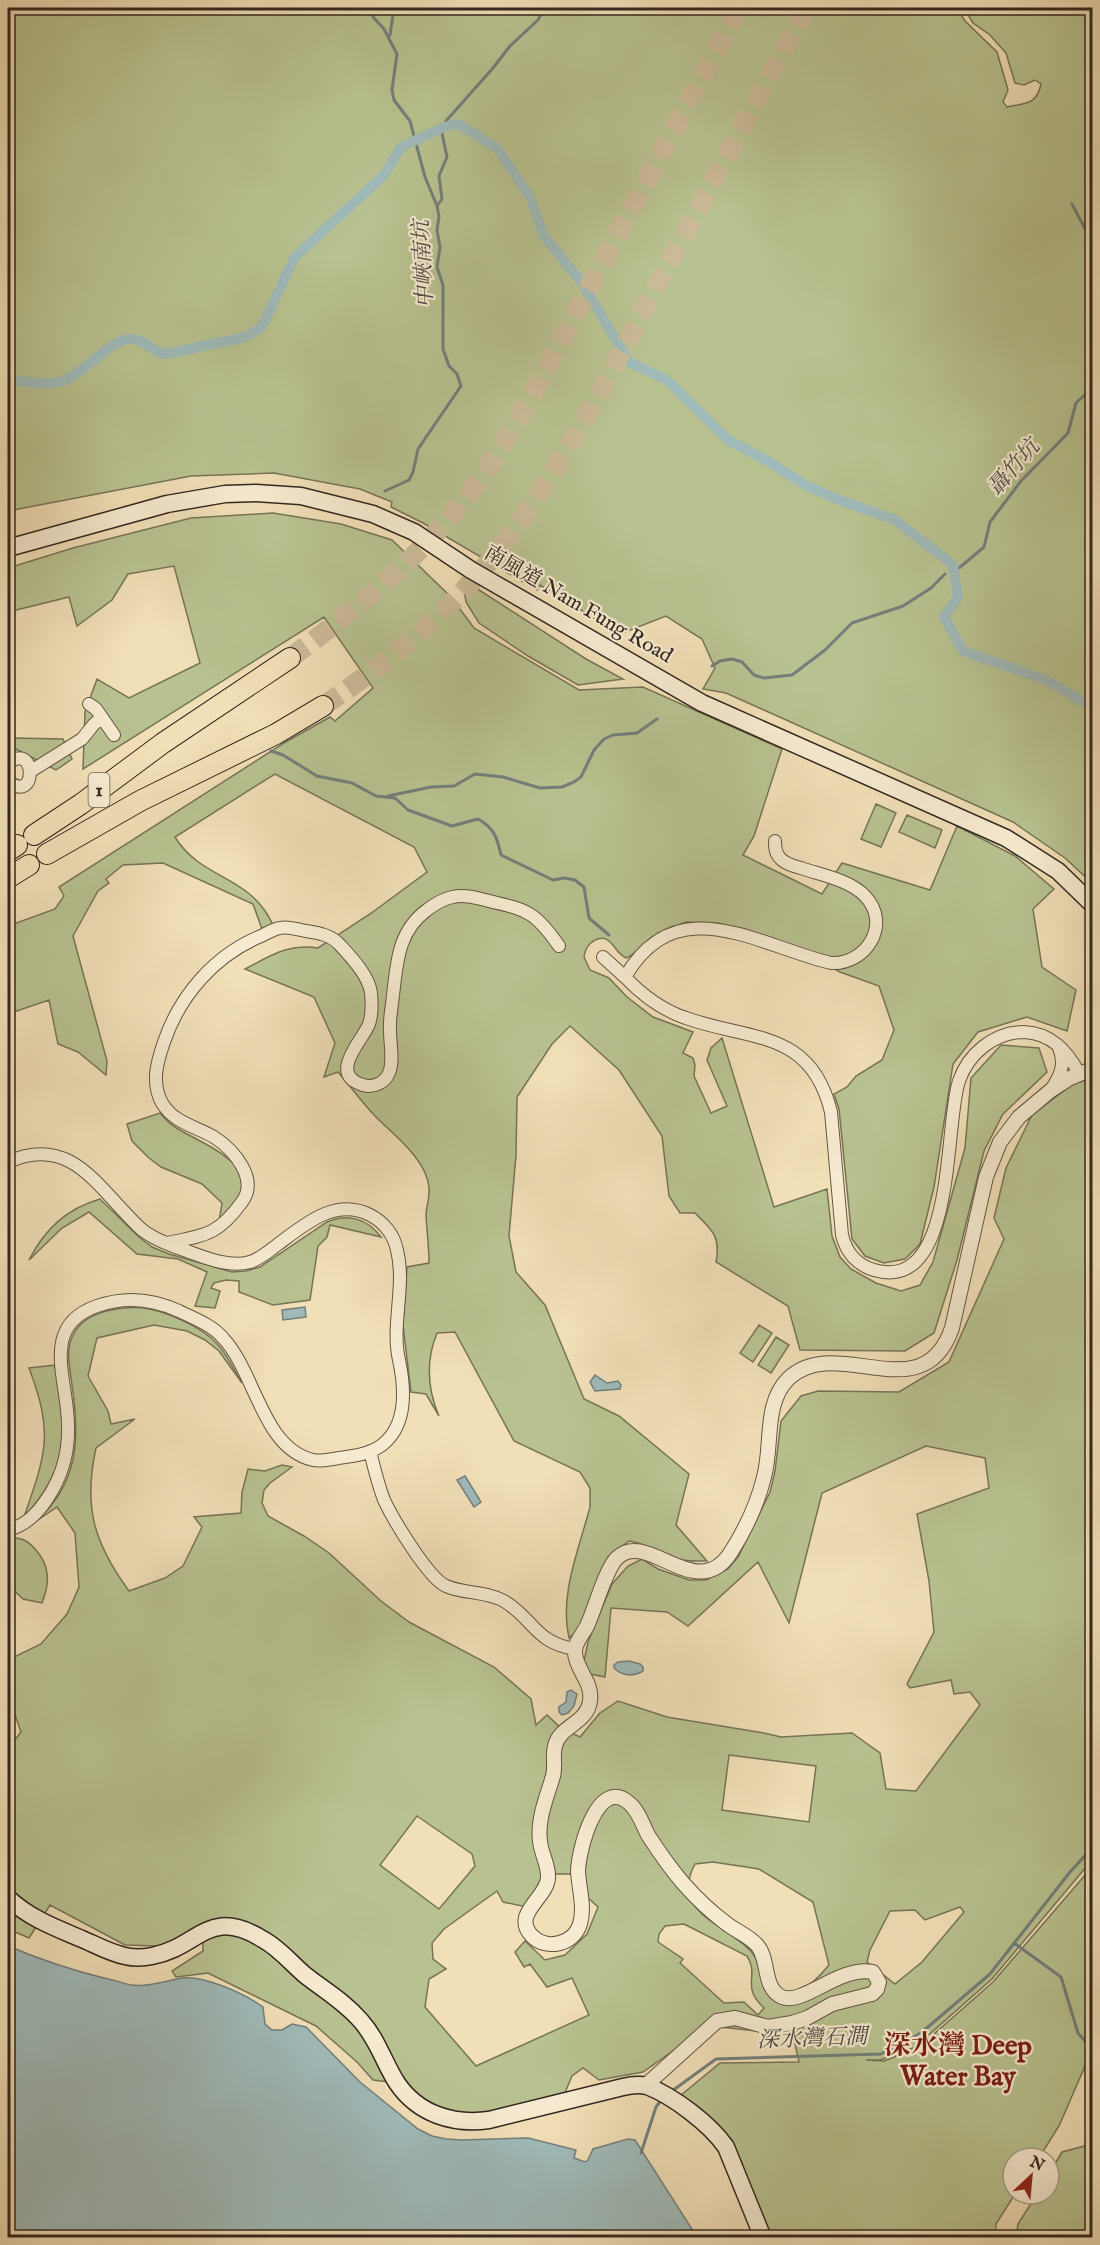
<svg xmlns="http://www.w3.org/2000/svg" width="1100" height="2245" font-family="'IM FELL English','Noto Serif TC',serif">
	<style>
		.green { fill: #b8c290; stroke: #767457; stroke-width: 1.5; fill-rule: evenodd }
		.water { fill: #9fbab9; stroke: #747f7b; stroke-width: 1.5 }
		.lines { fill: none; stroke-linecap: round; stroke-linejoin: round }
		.stream { stroke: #747f7b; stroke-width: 3 }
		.canal { stroke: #9fbab9; stroke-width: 10 }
		.trunk-tunnel { stroke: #cbba98; stroke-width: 20; stroke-dasharray: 20 10; stroke-linecap: butt }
		.minor-casing { stroke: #625544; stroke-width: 14 }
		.tertiary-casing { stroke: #625544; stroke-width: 16 }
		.secondary-casing { stroke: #33271e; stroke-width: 19 }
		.trunk-casing { stroke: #33271e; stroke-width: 22 }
		.minor { stroke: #f6ead0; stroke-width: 12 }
		.tertiary { stroke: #f6ead0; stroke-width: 14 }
		.secondary { stroke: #f6ead0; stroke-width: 16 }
		.trunk { stroke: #f1dfb7; stroke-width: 20 }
		.labels { text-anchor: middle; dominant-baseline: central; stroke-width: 4.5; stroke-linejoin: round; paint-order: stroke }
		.shield { fill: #f6ead0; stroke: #6e6253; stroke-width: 1.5 }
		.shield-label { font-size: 20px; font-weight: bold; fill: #33271e }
		.street-label { font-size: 21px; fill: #33271e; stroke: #f6ead0 }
		.water-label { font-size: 22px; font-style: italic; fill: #4e4c45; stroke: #f6ead0 }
		.district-label { font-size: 27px; font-weight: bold; fill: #7a1f14; stroke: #f6ead0 }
	</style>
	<rect width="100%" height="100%" fill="#f1dfb7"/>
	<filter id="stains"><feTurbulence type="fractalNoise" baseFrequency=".00333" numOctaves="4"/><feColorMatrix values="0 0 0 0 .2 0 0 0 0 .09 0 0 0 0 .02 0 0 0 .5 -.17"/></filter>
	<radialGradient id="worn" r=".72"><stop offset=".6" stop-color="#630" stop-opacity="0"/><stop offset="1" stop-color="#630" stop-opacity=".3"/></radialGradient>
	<!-- green -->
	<path class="green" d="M8,8H957L965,21L997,52L1008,90L1003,102L1007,107C1025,103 1037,105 1041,84L1035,80L1024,85L1015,83L1006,53L990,35L973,23L964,8H1092V883L1065,858L1013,822L726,693L703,689L715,668L702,639L666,616L620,634L540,585L537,590L423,523L391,507L392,502L360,489L274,473L191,476L8,511Z
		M273,513L341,524L392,540L451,597L474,628L579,690L643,687L782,749L754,836L743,855L822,894L842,863L930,890L957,826L1015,856L1054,889L1033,909L1042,967L1076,990L1067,1031L1027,1017L978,1032L953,1064L934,1187L920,1244L905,1259L884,1263L865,1256L852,1239L839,1109L834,1094L847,1087L856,1076L882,1060L894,1030L879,986L840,972L818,960L718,923L686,922L658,933L638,951L627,958C614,955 613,932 595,940C587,944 585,950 584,957L590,970L609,978L627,997L653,1017L693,1032L683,1053L693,1058L695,1065L694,1076L711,1113L727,1106L707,1060L711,1048L722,1038L774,1207L827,1189L832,1236L840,1257L851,1269L876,1283L901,1291L920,1285L933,1262L965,1148L971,1078L1001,1045L1039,1048L1047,1072L1003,1114L984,1151L957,1260L934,1333L905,1351L800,1350L788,1306L716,1262C721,1236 712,1230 695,1213H680L669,1196L662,1136L619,1070L570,1026L552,1044L517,1097L516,1155L509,1236L516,1272L545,1305L584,1399L619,1416L689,1474L676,1525L707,1561C696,1561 685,1562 673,1558C657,1552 646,1543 629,1541L608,1557L582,1621L577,1631L569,1638C559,1595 579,1549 590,1507V1488L580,1472L514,1441L455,1332L437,1333C426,1360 427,1388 439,1416L426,1394L411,1392L403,1325L407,1267L429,1263C429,1247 427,1232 426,1216C426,1207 430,1197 429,1188C427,1160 395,1136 377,1118C363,1104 351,1087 338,1072L324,1077L335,1043L314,997L245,969C270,956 289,943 318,948L370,914L427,872L414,847L275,774L175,837C201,880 251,875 273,925L262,929L253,904L163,863L123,865L106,879L109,883L98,891L73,936L107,1061L106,1075L78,1052L58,1044L49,1000L8,1014V926L55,909L64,896L59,887L284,743L330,717L335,721L373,688L324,617L83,769L85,712L97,679L129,698L200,663L174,566L128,574L112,600L77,626L69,597L8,612V568L73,548L191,518Z
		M462,579L586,659L623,679L578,685L528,656L479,623L466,602Z
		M12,738L63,739L72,759L56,770L12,747Z
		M876,804L896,813L881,847L861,839Z
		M907,815L942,830L935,848L899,832Z
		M1092,1078V1860L992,1979L914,2048L880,2060H866L884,2061L918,2048L993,1982L1092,1867V2050L1059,2126L1039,2158H1013V2194H1015L996,2224L995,2237H770L726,2133L680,2096L720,2063L799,2062L792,2031L766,2032L720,2027L683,2044L643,2072L599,2080L583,2068L572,2076L564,2095L476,2115L439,2111L406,2084L373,2080L357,2062L316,2026L208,1973L176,1977L172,1971L203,1951L202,1928L158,1946L125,1945L50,1905L29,1938L8,1929V1749L21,1732L8,1694V1660L41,1644L67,1614L79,1587L75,1533L57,1507L35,1522C79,1484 80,1438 72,1385C70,1368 65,1351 73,1335C85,1309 129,1304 154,1310C173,1315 197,1326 211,1338C225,1350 233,1368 242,1383L219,1351L205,1340L187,1331L154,1325L97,1338L88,1376L108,1411L111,1424L135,1419L96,1448C83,1507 94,1543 129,1591L165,1578L183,1566L202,1527L194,1517L241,1513L242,1492L248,1469L265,1471L282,1465L292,1467L270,1483L264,1490L262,1503L268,1516L304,1536L329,1553L381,1601L409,1622L494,1667L531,1699L536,1725L547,1715L561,1728L580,1737L600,1713L618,1701L667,1717L764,1733L781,1737L852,1733L880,1753L886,1789L916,1791L980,1705L970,1692L954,1694L951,1680L910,1688L907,1684L934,1632L929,1581L917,1514L989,1488L985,1458L926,1446L822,1493L789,1623L758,1562L688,1626L667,1612L611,1608L605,1677L585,1673L584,1661L588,1642L612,1584L628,1566L642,1559L658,1569L689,1580H706L728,1569L738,1557L770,1492L775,1471L781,1421L801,1396L818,1391L899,1392L949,1362L1004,1239L994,1218L1006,1168L1032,1115L1073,1084ZM729,1755L816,1766L809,1822L722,1810ZM417,1816L472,1854L475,1866L439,1909L380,1865ZM713,1862L759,1869L813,1902L829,1965C819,1977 803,1995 785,1992C778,1990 769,1983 763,1980C761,1971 759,1962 753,1954C731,1925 668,1914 695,1864ZM555,1874H572L576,1887L598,1907L587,1934L565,1955L545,1960L525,1941L515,1952L524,1967L530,1964L547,1987L572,1978L589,2015L476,2066L425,2007L429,1979L446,1969L433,1959L432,1943L444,1929L497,1891L503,1902L527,1907ZM960,1907L964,1912L922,1962L895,1984L867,1962L870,1950L890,1911L915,1910L925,1920ZM684,1924L747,1956C760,1976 740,1986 764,2008L758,2015L744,2002L724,2003L680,1963L683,1959L658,1942L659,1934L665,1926Z
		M160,1113C165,1119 171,1125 178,1129C197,1141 256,1162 241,1195C237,1204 226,1213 219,1221L222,1203L202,1184L161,1167L149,1158L132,1141L127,1124Z
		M100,1199L139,1237L152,1247L169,1254L232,1272L246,1271L260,1267L327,1222C348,1213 368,1219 381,1237L330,1225L327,1237L318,1246L310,1300L273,1305L239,1292V1281L226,1280L214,1283L211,1288L220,1291L215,1308L195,1306L207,1272L178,1259L137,1254L89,1212L62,1228L29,1260C45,1229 66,1209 100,1199Z
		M759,1325L772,1333L753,1362L740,1353Z
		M776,1337L789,1345L771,1373L758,1365Z
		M55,1365C66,1430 71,1466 24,1517C46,1453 54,1434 29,1368Z
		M16,1538C25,1539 30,1543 36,1550C50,1566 50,1583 42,1603L23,1599L8,1585V1540Z
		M1092,2144V2237H1016L1018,2224L1037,2194H1049V2174L1062,2152Z"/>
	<!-- water -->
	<path class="water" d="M305,1307L306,1317L283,1320L282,1310Z
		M595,1375L607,1383L618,1381L621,1385L620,1389L595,1391L590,1382Z
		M465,1476L481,1502L474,1507L457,1480Z
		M629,1661L640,1664L643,1667V1671C633,1677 622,1676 614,1668V1665L618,1662Z
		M571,1690L577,1694L574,1706L568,1713L562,1715L559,1712V1707L566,1702L567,1692Z
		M8,1946C39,1959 71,1970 104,1978C114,1980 122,1983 131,1985C149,1987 165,1981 182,1978C204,1975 245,1994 263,2007L265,2024L272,2030H282L292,2024L306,2027L360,2082L418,2129L432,2136L446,2139L462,2140L528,2138L576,2150L574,2158L585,2162L588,2160L593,2149L628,2139L635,2140L697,2237H8Z"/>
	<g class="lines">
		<!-- stream -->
		<path class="stream" d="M369,8L374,18L384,29L397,54L392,90L394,100L410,121L425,177L437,206
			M390,35L394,8
			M1072,204L1092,242
			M385,491L409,480L413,472L418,449L461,386L457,374L449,366L443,349V285L437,267L440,247L437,230L439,216L437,206L442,199L439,176L447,157L442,133L446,121L493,68L510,46L538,20L544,8
			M959,568L984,547L990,522L1021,481L1068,433L1076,403L1092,388
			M712,666L720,661L732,659L742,662L754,675L764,678L792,675L825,650L852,623L903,606L931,588L945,574
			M271,751L283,755L317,776L352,783L376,796L395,798L408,810L452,826L478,819C494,828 497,837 501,855L553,880L564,878L575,880L584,887L589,918L609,935
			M388,796L431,787L454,786L475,774L503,777L540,788L562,787L574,782L581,777L594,750L604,739L613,735L637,733L657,719
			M1014,1943L1061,1977L1078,2033L1092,2049
			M672,2091L716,2059L881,2054L921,2033L990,1974L1070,1872L1092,1848
			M641,2153L656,2107L662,2099"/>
		<!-- canal -->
		<path class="canal" d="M8,380C25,381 46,386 63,381C83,374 110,340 129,339C143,337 152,353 166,354L245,337L259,329L265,321L294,258L384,175L401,147L444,127L456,124L460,125L497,148L531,199L544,236L582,283L629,362L667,380L728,440L766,460L807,486L837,499L895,520L953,565L958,597L944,617L963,651L1046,680L1092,707"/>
		<!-- trunk-tunnel -->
		<path class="trunk-tunnel" d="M290,658C354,611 418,559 467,496C514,436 547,366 582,300C635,202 687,105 739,8
			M323,706C387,663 449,613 497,552C535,504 566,452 596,399L806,8"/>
		<defs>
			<path id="minor" d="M89,704L96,709L114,735
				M8,764C36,739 38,806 8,781
				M31,771L82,739L94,724L102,718
				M775,841C775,847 775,853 780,858C785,864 794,866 801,868C821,875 850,880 865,896C892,924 866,965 831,963C756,945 677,888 625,977C642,995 662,1010 686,1018C750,1041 811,1029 831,1112L842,1235C846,1252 857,1265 874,1270C957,1294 944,1124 959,1081C968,1054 994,1032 1024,1032C1051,1033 1067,1051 1079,1073
				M603,957L625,977
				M1051,1090C1060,1076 1066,1065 1059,1048
				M8,1162C72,1133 99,1190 140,1228C152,1239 172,1246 187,1251C206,1258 230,1268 250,1262C260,1259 269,1251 277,1245C304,1225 335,1197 370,1215C384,1222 394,1235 397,1250C406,1286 391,1324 399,1360C405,1388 408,1425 382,1445C370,1454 354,1456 339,1458C331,1459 321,1462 313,1460C262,1448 256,1373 223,1338C212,1325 195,1319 179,1311C153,1299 125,1296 97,1306C39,1326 68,1380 68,1425C69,1451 62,1477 47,1499C37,1514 26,1525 8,1530
				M167,1243C206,1235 218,1235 242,1202C259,1179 234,1150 214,1137C195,1126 174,1123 162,1103C151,1083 157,1062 164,1042C180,995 215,955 261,936C267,933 274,929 280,928C289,926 298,930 306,931C319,933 331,935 340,945C351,957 369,976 371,993C372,1003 372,1015 369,1024C363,1040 327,1074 363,1085C373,1088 385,1083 389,1073C394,1062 390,1044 390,1031C389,1019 392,1007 393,995C397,962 398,931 427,910C445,896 459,893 481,899C524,910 532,907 559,946
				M370,1451C374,1468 378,1484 384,1500C393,1519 428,1578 446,1586C464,1594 486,1591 504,1601C533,1618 535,1643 575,1649"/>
			<path id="tertiary" d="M645,2086L717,2021L735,2018L768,2027L792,2023L807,2018L832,2004L872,1994L877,1989L879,1982L873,1972C840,1965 803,2006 782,1997C762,1988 770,1960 757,1945C749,1936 736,1931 727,1924C711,1912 696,1898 683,1883C670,1868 659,1852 648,1835C643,1825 638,1810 629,1803C597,1775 578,1852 578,1872C579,1888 585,1908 580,1924C574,1944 547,1951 532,1936C511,1914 547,1898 548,1878C549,1865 541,1854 540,1841C537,1819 547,1797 553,1776C556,1766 552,1756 555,1746C560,1725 587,1724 590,1701C593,1682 576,1670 575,1653C574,1643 583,1634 587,1626C595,1609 605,1570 617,1558C647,1528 697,1606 731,1552C745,1530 758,1502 764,1477C773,1445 763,1403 789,1378C837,1333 923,1413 952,1328L986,1177L1000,1142L1019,1117L1050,1091L1070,1078L1092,1069"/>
			<path id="secondary" d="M8,548L167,504L225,494L256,493L301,496L373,514L414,532L471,570L702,703L1006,838L1058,871L1092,904
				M8,1898C29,1918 56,1928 82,1939C96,1945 110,1953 125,1956C133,1958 143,1958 152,1956C200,1947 208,1905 264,1940C280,1949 291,1963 305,1975C324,1990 345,2002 361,2021C378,2040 384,2063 397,2083C418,2114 453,2125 489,2120L623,2087C631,2085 639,2084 647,2086C673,2096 710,2124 726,2147L763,2238"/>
			<path id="trunk" d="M34,835L81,804L163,743L290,658
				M8,851L17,845
				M47,854L140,801L276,734L323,706
				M8,878L29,865"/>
		</defs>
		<!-- minor casing -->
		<use href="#minor" class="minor-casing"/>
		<!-- tertiary casing -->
		<use href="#tertiary" class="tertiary-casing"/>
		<!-- secondary casing -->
		<use href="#secondary" class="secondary-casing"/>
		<!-- trunk casing -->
		<use href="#trunk" class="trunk-casing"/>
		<!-- minor -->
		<use href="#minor" class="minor"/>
		<!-- tertiary -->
		<use href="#tertiary" class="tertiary"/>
		<!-- secondary -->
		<use href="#secondary" class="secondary"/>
		<!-- trunk -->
		<use href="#trunk" class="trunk"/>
	</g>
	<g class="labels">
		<!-- shield labels -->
		<rect class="shield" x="88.5" y="773" width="21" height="34" rx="4.5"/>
		<g class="shield-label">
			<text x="99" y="790">1</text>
		</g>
		<!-- street labels -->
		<g class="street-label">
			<text transform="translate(578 605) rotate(30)">南風道 Nam Fung Road</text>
		</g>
		<!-- water labels -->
		<g class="water-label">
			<text transform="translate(424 264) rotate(-93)">中峽南坑</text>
			<text transform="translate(1014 468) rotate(-49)">聶竹坑</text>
			<text transform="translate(812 2039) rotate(-2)">深水灣石澗</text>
		</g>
		<!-- district labels -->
		<g class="district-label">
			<text x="958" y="2047">深水灣 Deep<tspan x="958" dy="31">Water Bay</tspan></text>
		</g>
	</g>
	<!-- margin -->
	<rect width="1100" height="2245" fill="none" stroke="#f1dfb7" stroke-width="30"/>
	<rect x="9" y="9" width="1082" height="2227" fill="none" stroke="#33271e" stroke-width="3"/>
	<rect x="15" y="15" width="1070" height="2215" fill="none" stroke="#33271e" stroke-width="1.5"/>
	<!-- north arrow -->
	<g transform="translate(1031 2176) rotate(26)"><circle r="28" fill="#f6ead0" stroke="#a89c89" stroke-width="1.5"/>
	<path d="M0-4.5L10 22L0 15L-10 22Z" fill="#8f2418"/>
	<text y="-9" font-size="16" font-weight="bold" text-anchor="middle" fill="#33271e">N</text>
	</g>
	<rect width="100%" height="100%" filter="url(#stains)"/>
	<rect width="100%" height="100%" fill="url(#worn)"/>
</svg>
